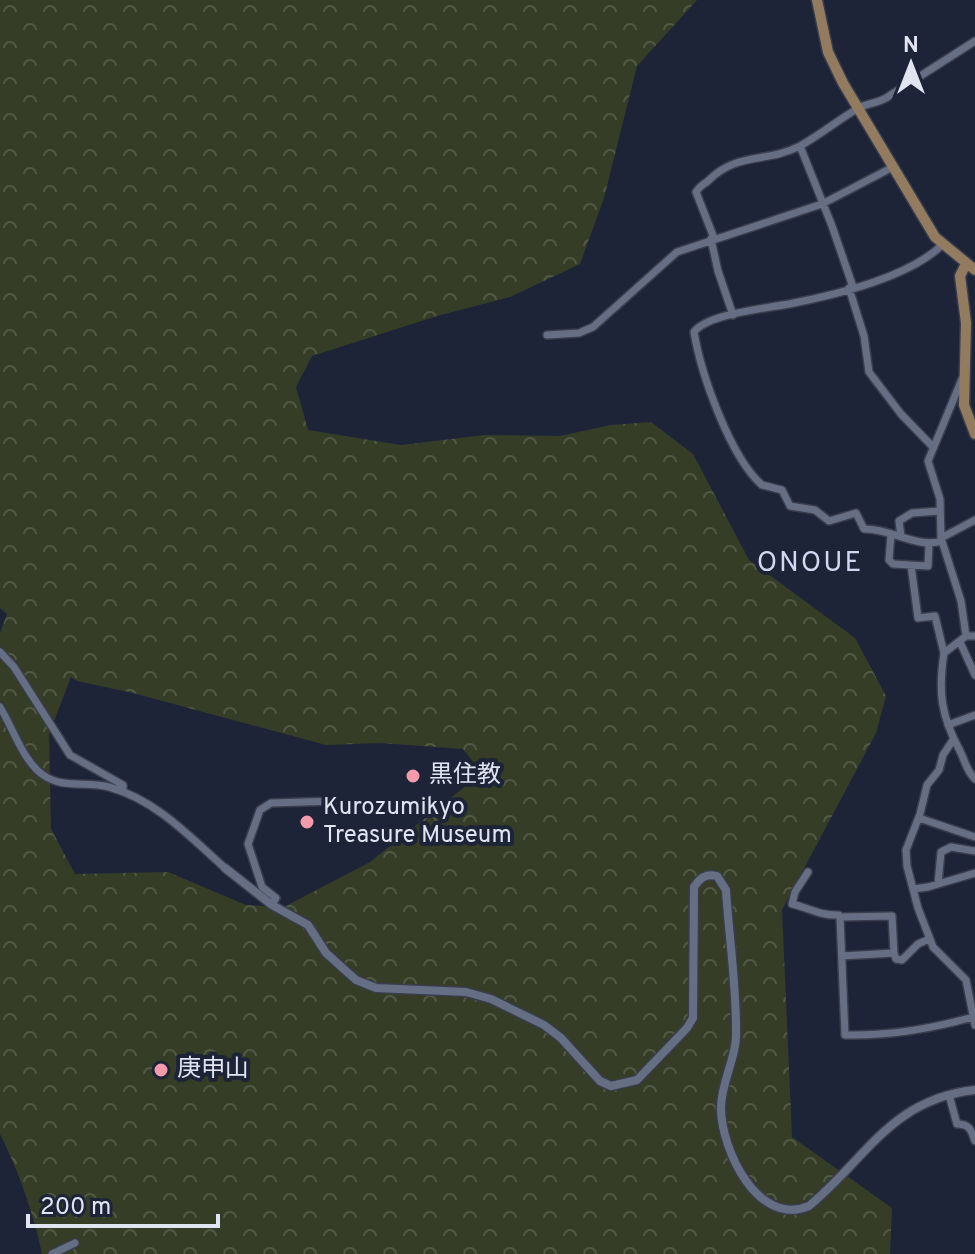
<svg xmlns="http://www.w3.org/2000/svg" width="975" height="1254" font-family="Overpass,'Noto Sans JP',sans-serif">
	<style>
		.forest { fill: url(#forest-crowns); fill-rule: evenodd }
		.lines { fill: none; stroke-linecap: round; stroke-linejoin: round }
		.minor-casing { stroke: #393d4c; stroke-width: 10 }
		.tertiary-casing { stroke: #393d4c; stroke-width: 11 }
		.primary-casing { stroke: #393d4c; stroke-width: 13 }
		.minor { stroke: #666e84; stroke-width: 7 }
		.tertiary { stroke: #666e84; stroke-width: 8 }
		.primary { stroke: #927b5f; stroke-width: 10 }
		.poi-dot { fill: #f39aab; stroke: #1e2437; stroke-width: 3 }
		.labels { text-anchor: middle; dominant-baseline: central; stroke-width: 8; stroke-linejoin: round; paint-order: stroke }
		.poi-label { font-size: 24px; fill: #e1e5f2; stroke: #1e2437; text-anchor: start }
		.quarter-label { font-size: 28px; letter-spacing: 2px; fill: #d0d8f2; stroke: #1e2437 }
	</style>
	<defs>
		<pattern id="forest-crowns" width="20" height="18" patternUnits="userSpaceOnUse" patternTransform="scale(2)"><rect width="20" height="18" fill="#353d26"/><path d="M2 6a3 3 0 1 1 6 0M12 15a3 3 0 1 1 6 0" fill="none" stroke="#525946"/></pattern>
	</defs>
	<rect width="100%" height="100%" fill="#1e2437"/>
	<!-- forest -->
	<path class="forest" d="M0,0H697L637,66L604,198L580,264L510,297L437,316L312,356L296,387L308,430L401,445L485,435L560,436L611,425L651,422L693,454L749,560L855,638L886,696L876,733L782,910L792,1137L892,1208L890,1254H42C33,1212 19,1172 0,1134V633L7,614L0,608ZM71,677L77,681L133,693L326,745L381,743L463,749L482,773L370,862L284,907L246,905L168,872L75,874L51,829L49,734Z"/>
	<g class="lines">
		<defs>
			<path id="minor" d="M800,146L832,226L853,287
				M714,238L696,192C700,185 704,185 709,180C737,152 767,163 800,146C820,135 838,120 857,109C866,103 876,104 886,98L975,41
				M711,239L718,271L733,315
				M849,288L864,336L869,372L901,414L933,447
				M547,335L579,333L593,327L677,252L822,204L893,167
				M962,379L928,461L940,499L941,538L961,601L966,636
				M891,534L889,560L893,564L928,566L929,545
				M901,536L899,521L912,513L940,511
				M941,538L975,520
				M942,541C917,549 890,528 864,529L856,513L829,521L815,510L790,506L782,490L762,485C730,457 701,374 694,332C708,313 771,308 794,303C839,294 909,277 942,245
				M911,565L918,618L935,616L944,653
				M975,636H966L944,653C938,692 941,716 960,751C965,761 967,772 975,779
				M960,642L975,675
				M0,652L14,667L70,755L123,785V792
				M0,707C13,728 23,761 43,775C63,789 87,781 109,787C156,800 189,836 225,868
				M948,725L975,715
				M953,740L943,755L939,770L927,785L920,814L906,850L907,866L918,908L933,947L966,980L975,1025
				M919,818L975,837
				M808,872L795,892L792,904C809,908 821,916 839,915L840,917
				M938,884L941,852L951,847L975,851
				M913,889L928,887L975,873
				M272,905L276,898L262,887L248,844L260,810L271,803L337,801
				M894,953L892,916L840,917L845,1035C889,1036 931,1029 973,1017
				M842,956L894,953L896,959L902,960L918,944L929,939
				M949,1095L957,1124C970,1124 971,1130 975,1141
				M52,1254L75,1243"/>
			<path id="tertiary" d="M225,868L272,905L308,925L326,953L356,980L376,988L466,992L491,999L544,1025L561,1038L600,1081L611,1086L637,1080L687,1028L693,1018L694,887C700,878 706,873 717,876L726,890C729,938 737,988 736,1037C735,1061 721,1083 721,1108C721,1149 758,1228 809,1206C866,1159 891,1099 975,1090"/>
			<path id="primary" d="M817,0L828,52L843,83L935,237L975,270
				M966,264L960,276L966,323L964,405L975,434"/>
		</defs>
		<!-- minor casing -->
		<use href="#minor" class="minor-casing"/>
		<!-- tertiary casing -->
		<use href="#tertiary" class="tertiary-casing"/>
		<!-- primary casing -->
		<use href="#primary" class="primary-casing"/>
		<!-- minor -->
		<use href="#minor" class="minor"/>
		<!-- tertiary -->
		<use href="#tertiary" class="tertiary"/>
		<!-- primary -->
		<use href="#primary" class="primary"/>
	</g>
	<!-- markers -->
	<g class="poi-dot">
		<circle cx="413" cy="776" r="8"/>
		<circle cx="307" cy="822" r="8"/>
		<circle cx="161" cy="1070" r="8"/>
	</g>
	<g class="labels">
		<!-- poi labels -->
		<g class="poi-label">
			<text x="429" y="776">黒住教</text>
			<text x="323" y="808">Kurozumikyo<tspan x="323" dy="28">Treasure Museum</tspan></text>
			<text x="177" y="1070">庚申山</text>
		</g>
		<!-- quarter labels -->
		<g class="quarter-label">
			<text x="810" y="564">ONOUE</text>
		</g>
	</g>
	<!-- north arrow -->
	<g transform="translate(911 64)" stroke="#1e2437" stroke-width="6" paint-order="stroke">
	<path d="M0-6L14 30L0 20L-14 30Z" fill="#e1e5f2"/>
	<text y="-12" font-size="22" font-weight="bold" text-anchor="middle" fill="#e1e5f2">N</text>
	</g>
	<!-- scale -->
	<path d="M28 1214v12h190v-12" fill="none" stroke="#e1e5f2" stroke-width="4"/>
	<text x="40" y="1214" font-size="24" fill="#e1e5f2" stroke="#1e2437" stroke-width="6" paint-order="stroke">200 m</text>
</svg>
